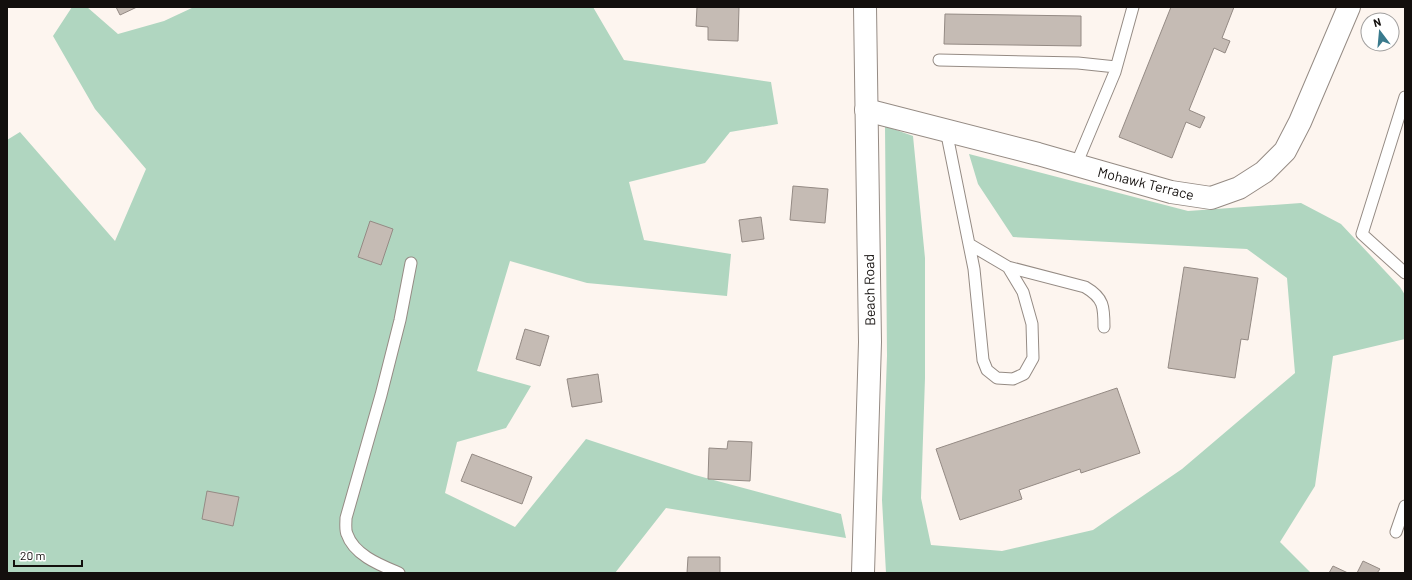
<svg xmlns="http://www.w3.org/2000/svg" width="1412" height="580" font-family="Barlow,sans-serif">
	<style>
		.green { fill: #b0d6c0 }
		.building { fill: #c5bbb4; stroke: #948a84 }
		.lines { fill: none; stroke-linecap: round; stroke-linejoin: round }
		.service-casing { stroke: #958b84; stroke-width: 13 }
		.minor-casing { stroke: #958b84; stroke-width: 24 }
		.tertiary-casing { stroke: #958b84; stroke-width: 24 }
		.service { stroke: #fff; stroke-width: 11 }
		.minor { stroke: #fff; stroke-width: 22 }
		.tertiary { stroke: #fff; stroke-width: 22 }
		.labels { text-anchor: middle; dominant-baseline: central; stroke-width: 3; stroke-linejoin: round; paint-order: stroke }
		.street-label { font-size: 14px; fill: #130f0d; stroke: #fff }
	</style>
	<rect width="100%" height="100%" fill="#fdf5ef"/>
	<!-- green -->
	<path class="green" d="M72,7H87L118,34L164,21L194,7H593L624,60L771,82L778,124L730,132L705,163L629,182L644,240L731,254L727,296L587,283L510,261L477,371L531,386L506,428L457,442L445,493L515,527L586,439L695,475L841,514L846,538L666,508L615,573H7V140L20,132L115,241L146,169L95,109L53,36Z
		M885,126L913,136L925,258V378L921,498L931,545L1002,551L1093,530L1182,469L1295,373L1287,278L1247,249L1013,237L978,184L969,154L1188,211L1301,203L1341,224L1400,287L1405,295V339L1333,356L1315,486L1280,542L1311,573H886L882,500L887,356Z"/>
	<!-- building -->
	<path class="building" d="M116,7H137L120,15Z
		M697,7H739L738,41L708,40V27L696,26Z
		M1171,7H1234L1222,38L1230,41L1225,53L1214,48L1189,110L1205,117L1200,128L1186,122L1172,158L1119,137Z
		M945,14L1081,16V46L944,44Z
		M793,186L828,189L825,223L790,220Z
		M761,217L764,239L742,242L739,220Z
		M370,221L393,229L381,265L358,257Z
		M1184,267L1258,278L1248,340L1241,339L1235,378L1168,368Z
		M525,329L549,336L540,366L516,359Z
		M598,374L602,402L572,407L567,379Z
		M1117,388L1140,453L1081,473L1080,469L1019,490L1022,499L960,520L936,449Z
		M728,441L752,442L750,481L708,479L709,448L727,449Z
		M472,454L532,477L522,504L461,481Z
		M207,491L239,497L233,526L202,519Z
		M688,557H720V573H687Z
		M1363,561L1380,569L1377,573H1357Z
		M1333,566L1348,573H1329Z"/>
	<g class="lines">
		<defs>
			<path id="service" d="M939,60L1078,63L1116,67
				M1405,97L1362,234L1405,273
				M946,130L974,269L983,360L987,370L997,378L1013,379L1024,374L1033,358L1032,324L1023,292L1008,267L969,244
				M1076,165L1115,72L1133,7
				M1008,267L1085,287C1104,298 1104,307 1104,327
				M1396,532L1405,506
				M399,573C380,565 354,555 347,534C345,530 346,523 346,518L381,395L400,320L411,263"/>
			<path id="minor" d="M866,110L1038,154L1171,192L1211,198L1239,188L1264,172L1285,151L1300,122L1349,7"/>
			<path id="tertiary" d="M863,573L870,342L865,7"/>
		</defs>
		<!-- service casing -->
		<use href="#service" class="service-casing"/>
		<!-- minor casing -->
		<use href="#minor" class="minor-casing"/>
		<!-- tertiary casing -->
		<use href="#tertiary" class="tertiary-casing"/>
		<!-- service -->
		<use href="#service" class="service"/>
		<!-- minor -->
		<use href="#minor" class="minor"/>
		<!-- tertiary -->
		<use href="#tertiary" class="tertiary"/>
	</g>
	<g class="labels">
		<!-- street labels -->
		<g class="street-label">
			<text transform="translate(1146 183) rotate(14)">Mohawk Terrace</text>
			<text transform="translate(869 290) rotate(-91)">Beach Road</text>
		</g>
	</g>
	<!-- border -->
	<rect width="1412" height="580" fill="none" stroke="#130f0d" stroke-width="16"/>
	<!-- north arrow -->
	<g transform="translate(1380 32) rotate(344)"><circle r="19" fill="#ffffff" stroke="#a19f9e"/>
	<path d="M0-3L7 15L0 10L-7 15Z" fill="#397a8d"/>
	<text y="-6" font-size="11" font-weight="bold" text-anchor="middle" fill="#130f0d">N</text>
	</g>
	<!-- scale -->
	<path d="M14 560v6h68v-6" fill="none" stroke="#130f0d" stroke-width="2"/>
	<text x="20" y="560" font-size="12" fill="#130f0d" stroke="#ffffff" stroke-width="3" paint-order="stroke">20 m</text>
</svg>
